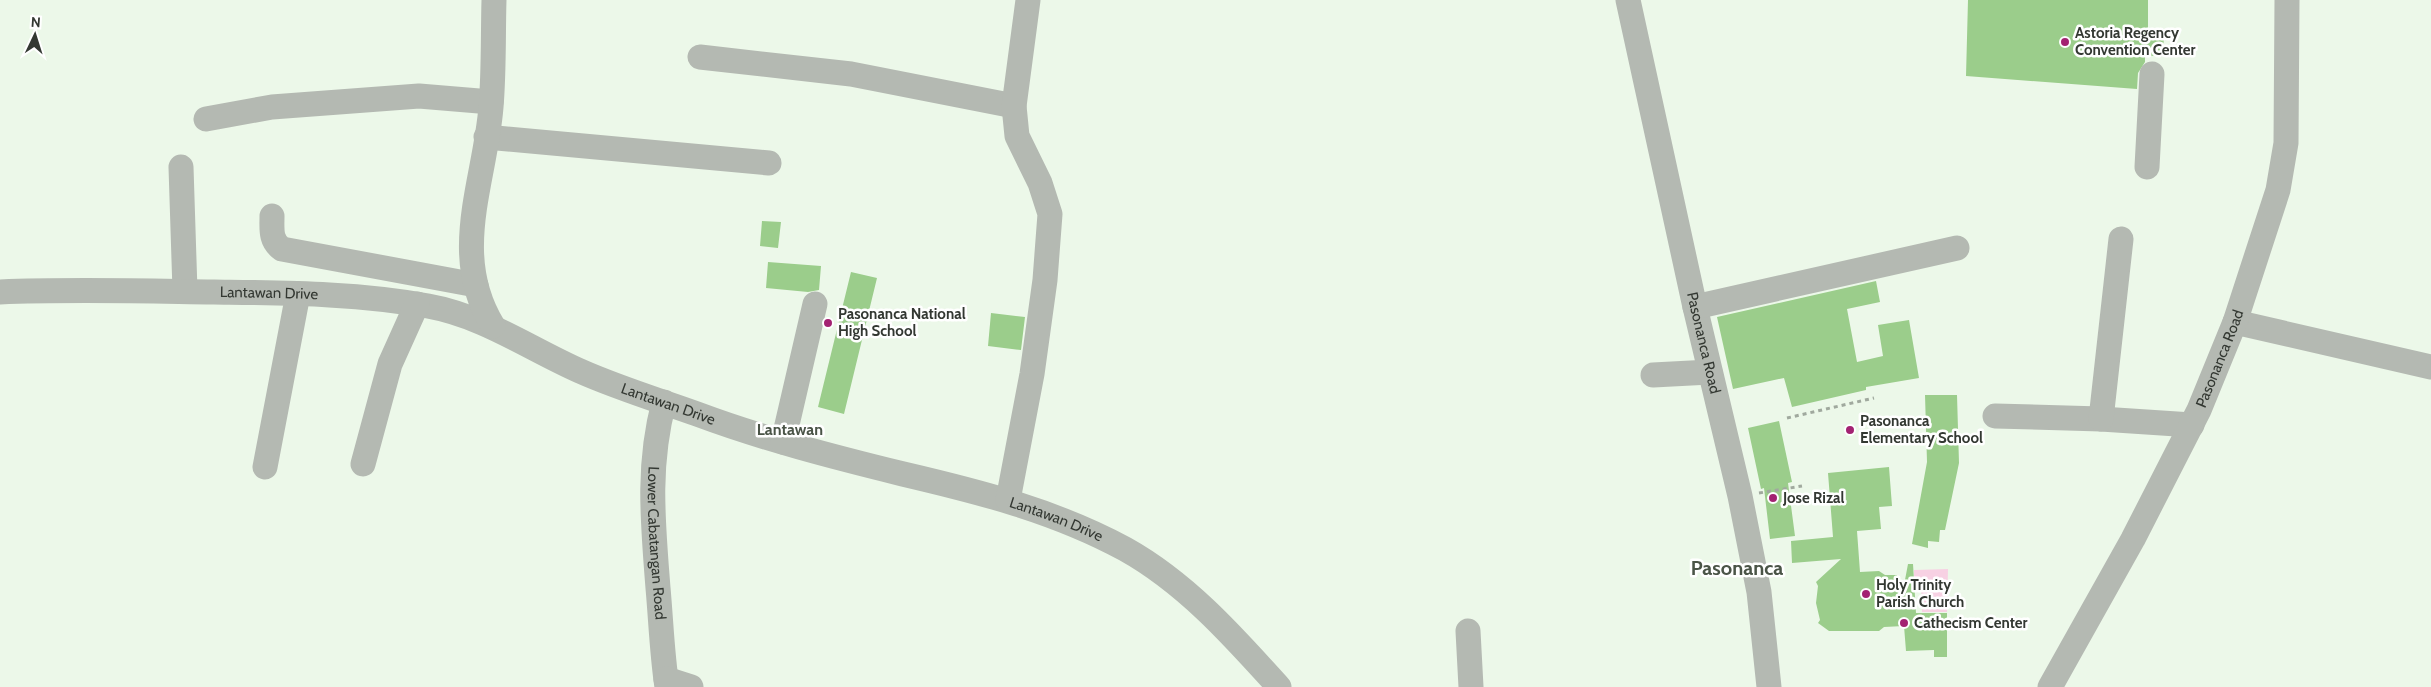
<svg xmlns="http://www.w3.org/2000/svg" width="2431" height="687" font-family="Cabin,sans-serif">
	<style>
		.green { fill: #f7d1e3 }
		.building { fill: #9bcd8b }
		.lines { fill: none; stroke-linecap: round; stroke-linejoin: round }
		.path { stroke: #a0a99e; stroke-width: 3; stroke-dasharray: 4 4; stroke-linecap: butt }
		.minor { stroke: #b4b9b2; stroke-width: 25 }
		.poi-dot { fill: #a32272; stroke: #fff; stroke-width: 2 }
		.labels { text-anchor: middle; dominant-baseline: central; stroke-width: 5; stroke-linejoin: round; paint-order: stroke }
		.poi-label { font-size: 15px; font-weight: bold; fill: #333832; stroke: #fff; text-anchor: start }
		.street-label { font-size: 15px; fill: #333832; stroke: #fff }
		.neighbourhood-label { font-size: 16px; font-weight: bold; fill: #4a5447; stroke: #fff }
		.district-label { font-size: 20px; font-weight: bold; fill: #4a5447; stroke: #fff }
	</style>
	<rect width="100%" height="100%" fill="#ecf8e9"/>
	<!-- green -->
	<path class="green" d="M1948,569L1947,612H1922L1921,580H1914V570Z"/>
	<!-- building -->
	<path class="building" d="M1968,0H2148V28L2165,29L2162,57L2145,55V62L2138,73L2137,89L1966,76Z
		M762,221L781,222L778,248L760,246Z
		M768,262L821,266L819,290L808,292L766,288Z
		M851,272L877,278L844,414L818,407Z
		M1876,281L1880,302L1847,309L1857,362L1883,356L1878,325L1909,320L1919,378L1866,387V390L1792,407L1784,378L1733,389L1717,317Z
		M991,313L1025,317L1021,350L988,346Z
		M1925,395H1957L1959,463L1945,530H1940L1939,542L1928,541V548L1912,544L1927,462Z
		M1779,421L1792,482L1788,483L1795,536L1770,539L1764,488L1761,489L1748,428Z
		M1889,467L1892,506L1879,507L1881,529L1857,531L1860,572L1879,571L1885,575H1897L1899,600L1901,601L1908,564H1913L1916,613H1947V657H1934V650L1906,651L1904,626L1884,627L1879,631H1829L1818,623L1820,620L1816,603L1818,586L1816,582L1841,559L1792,563L1791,541L1833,537L1828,473Z"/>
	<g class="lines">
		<!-- path -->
		<path class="path" d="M1787,418L1874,398
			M1759,493L1802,486"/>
		<!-- minor -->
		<g class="minor">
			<path id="s1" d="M1628,0L1695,307L1740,496L1759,592L1769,687"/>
			<path d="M700,57L851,74L1014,106"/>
			<path d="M206,119L272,107L419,96L491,102"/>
			<path d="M486,137L769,163"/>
			<path d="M181,167L185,291"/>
			<path d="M2147,167L2152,74"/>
			<path d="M272,216C272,229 270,241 282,249L476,285"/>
			<path id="s2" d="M0,292C71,289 143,291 214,292C286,293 358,293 428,306C484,316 530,349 580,371C618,388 658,400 697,414C764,439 834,457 903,474C980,492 1055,511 1125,549C1186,583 1233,636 1279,687"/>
			<path d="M1695,307L1957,248"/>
			<path d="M2235,322L2431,367"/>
			<path d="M493,326C449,254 485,182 491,107C494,72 493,35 494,0"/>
			<path d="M1653,375L1710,372"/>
			<path id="s3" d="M664,402C647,466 653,523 658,588C661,621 662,654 667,687"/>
			<path d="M1995,416L2101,419L2192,425"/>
			<path d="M2101,419L2121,239"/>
			<path d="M783,442L815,304"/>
			<path d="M363,464L390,364L417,304"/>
			<path d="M265,467L298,294"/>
			<path d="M1008,500L1032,374L1045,280L1050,214L1040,183L1017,136L1014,106L1028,0"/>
			<path d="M1468,631L1471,687"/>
			<path d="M666,679L691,687"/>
			<path id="s4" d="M2050,687L2133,539L2199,410L2235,322L2278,190L2286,143L2287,0"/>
		</g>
	</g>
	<!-- markers -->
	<g class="poi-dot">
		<circle cx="2065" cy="42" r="5"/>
		<circle cx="828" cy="323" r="5"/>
		<circle cx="1850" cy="430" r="5"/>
		<circle cx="1773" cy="498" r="5"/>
		<circle cx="1866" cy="594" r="5"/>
		<circle cx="1904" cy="623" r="5"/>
	</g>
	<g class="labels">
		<!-- poi labels -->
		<g class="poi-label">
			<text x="2075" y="33">Astoria Regency<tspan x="2075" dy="17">Convention Center</tspan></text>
			<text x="838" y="314">Pasonanca National<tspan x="838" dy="17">High School</tspan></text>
			<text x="1860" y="421">Pasonanca<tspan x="1860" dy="17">Elementary School</tspan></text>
			<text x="1783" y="498">Jose Rizal</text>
			<text x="1876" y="585">Holy Trinity<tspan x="1876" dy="17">Parish Church</tspan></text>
			<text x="1914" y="623">Cathecism Center</text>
		</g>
		<!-- street labels -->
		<g class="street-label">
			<text stroke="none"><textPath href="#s2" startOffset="269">Lantawan Drive</textPath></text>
			<text stroke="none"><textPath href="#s1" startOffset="351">Pasonanca Road</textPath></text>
			<text stroke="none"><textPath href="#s4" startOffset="370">Pasonanca Road</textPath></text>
			<text stroke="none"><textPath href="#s2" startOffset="689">Lantawan Drive</textPath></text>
			<text stroke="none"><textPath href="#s2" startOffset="1094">Lantawan Drive</textPath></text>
			<text stroke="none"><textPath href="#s3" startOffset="142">Lower Cabatangan Road</textPath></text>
		</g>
		<!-- neighbourhood labels -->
		<g class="neighbourhood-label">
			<text x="790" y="429">Lantawan</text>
		</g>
		<!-- district labels -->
		<g class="district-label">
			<text x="1737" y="568">Pasonanca</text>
		</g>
	</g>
	<!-- north arrow -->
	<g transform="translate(35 35) rotate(4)" stroke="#ffffff" stroke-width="4" paint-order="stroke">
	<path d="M0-4L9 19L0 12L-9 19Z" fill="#333832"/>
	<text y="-8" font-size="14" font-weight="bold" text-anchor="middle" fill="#333832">N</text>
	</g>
</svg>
